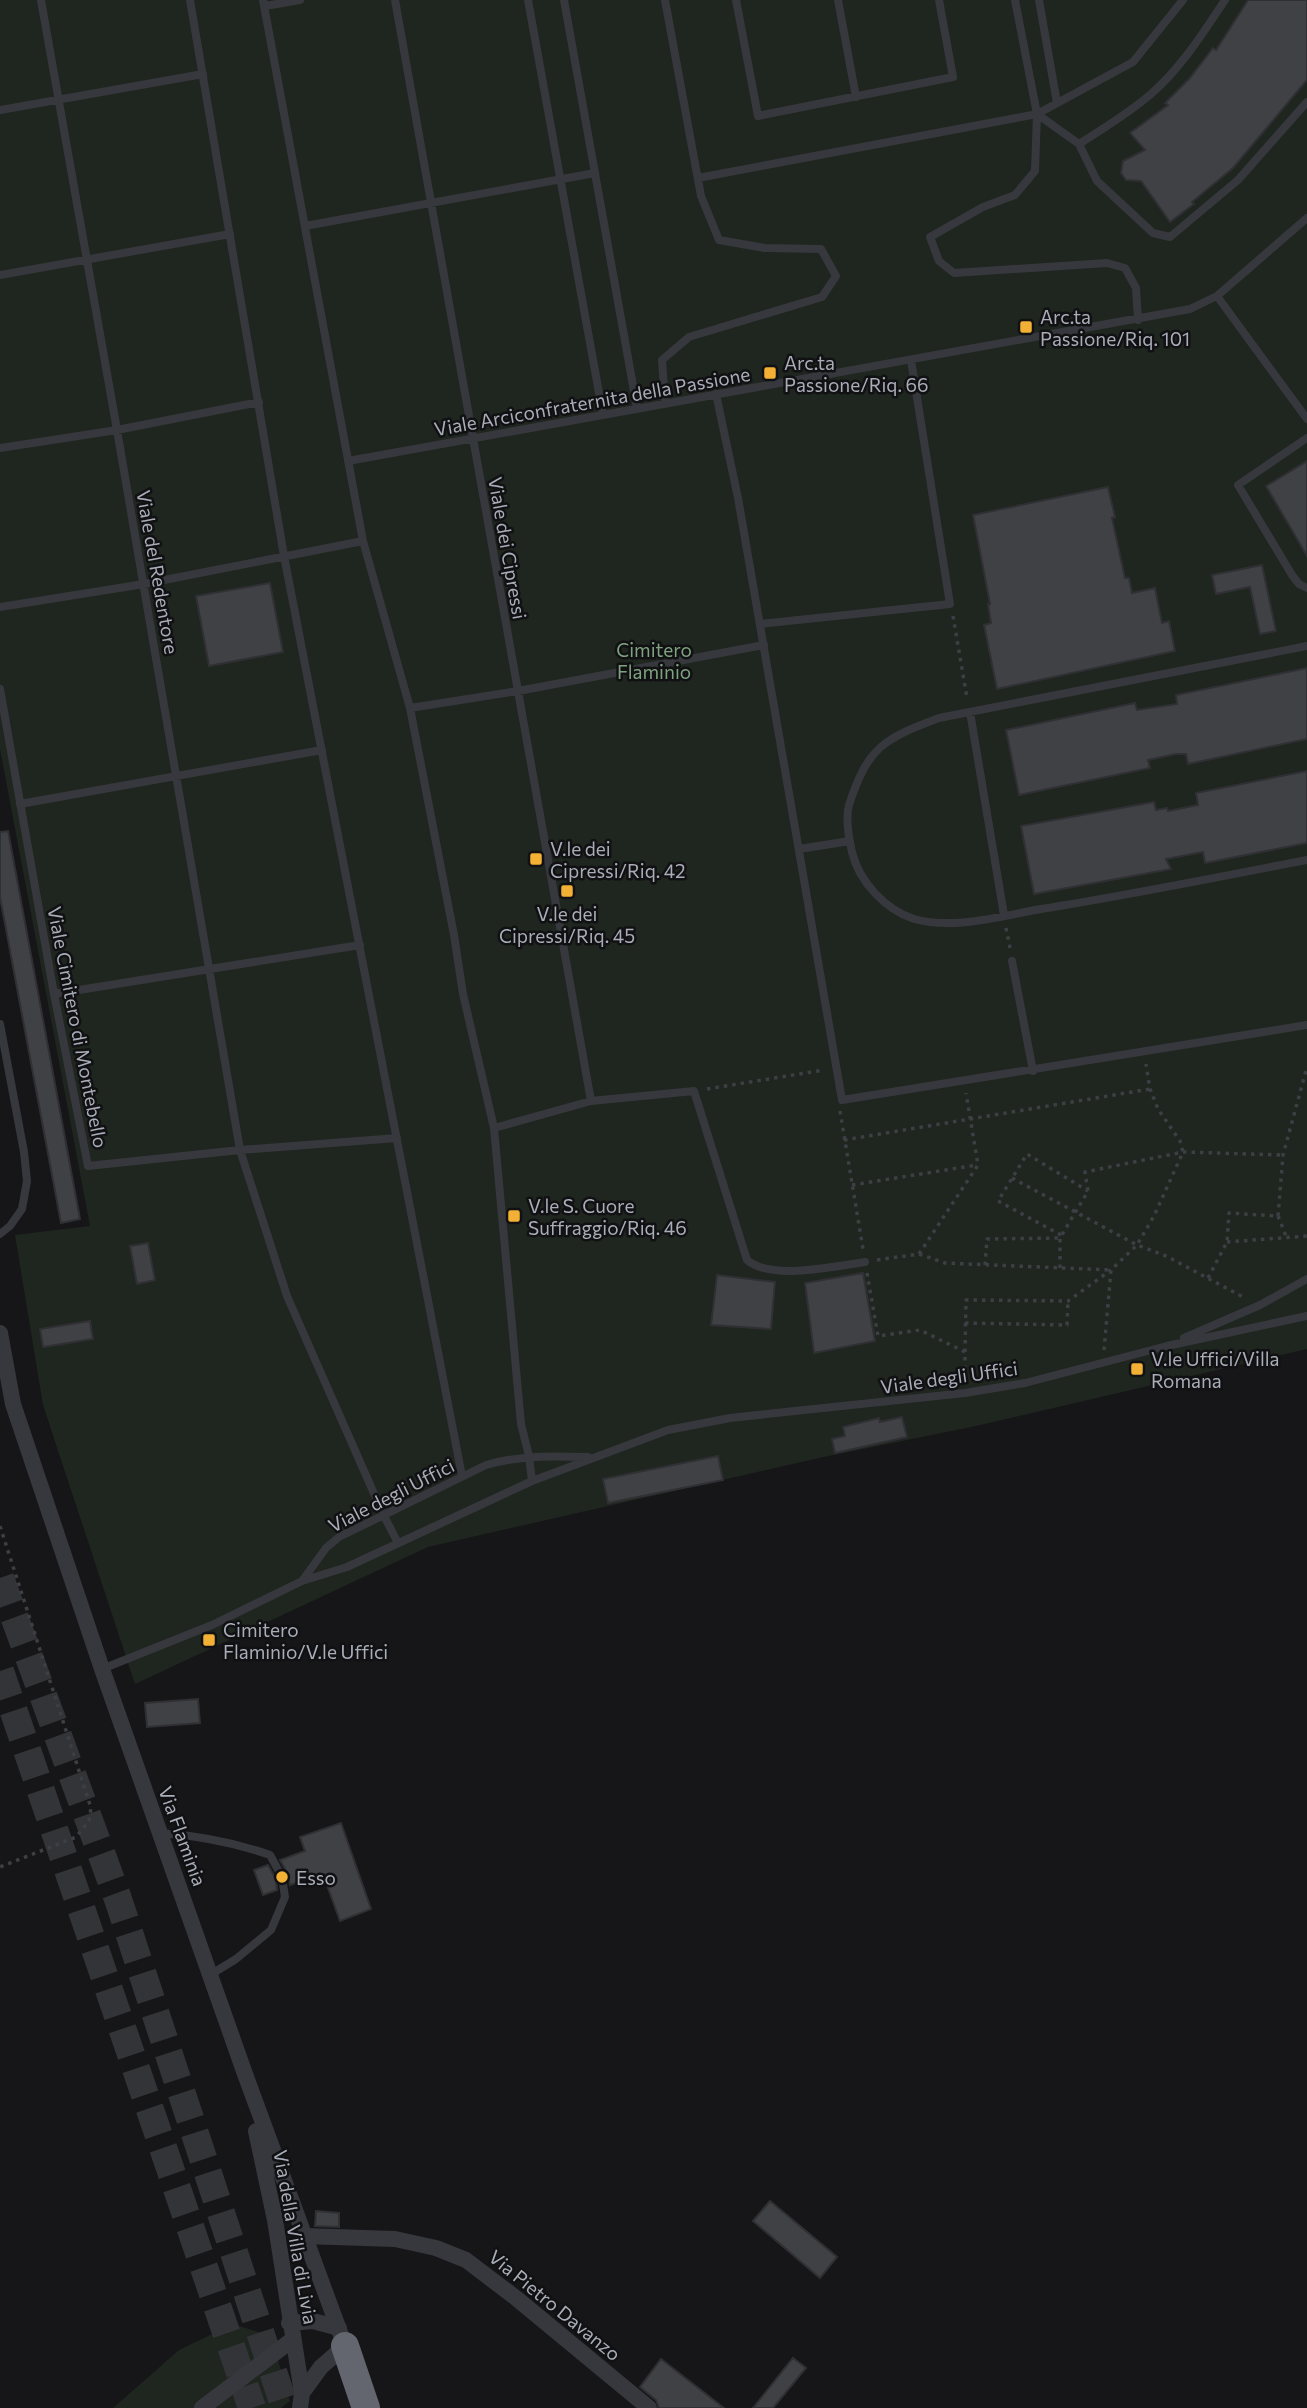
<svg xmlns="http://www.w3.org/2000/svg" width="1307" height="2408" font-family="Commissioner,sans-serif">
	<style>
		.green { fill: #1e261f }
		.building { fill: #404145; stroke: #303034; stroke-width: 2 }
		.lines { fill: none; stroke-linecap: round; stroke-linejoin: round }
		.highway-tunnel { stroke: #333438; stroke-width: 28; stroke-dasharray: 28 14; stroke-linecap: butt }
		.path { stroke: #3d3f44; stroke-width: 3.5; stroke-dasharray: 3.5 5; stroke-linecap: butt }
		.lane { stroke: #37383d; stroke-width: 8 }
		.street { stroke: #37383d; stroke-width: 16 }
		.highway { stroke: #63666e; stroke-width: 28 }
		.poi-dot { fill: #f2b134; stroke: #111113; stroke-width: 2.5 }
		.labels { text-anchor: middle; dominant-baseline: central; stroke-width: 5; stroke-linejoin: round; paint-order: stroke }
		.poi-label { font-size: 19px; fill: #a8adb8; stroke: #111113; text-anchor: start }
		.street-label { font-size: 19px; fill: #a8adb8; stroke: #111113 }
		.park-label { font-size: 19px; fill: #7fa381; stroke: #111113 }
	</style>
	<rect width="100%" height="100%" fill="#161618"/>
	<!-- green -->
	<path class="green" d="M0,0H1307V1349L976,1426L819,1458L428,1547L135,1684L43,1405L15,1235L90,1226L0,749Z
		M233,2324L271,2336L290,2401L281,2408H113L179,2350Z"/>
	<!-- building -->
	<path class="building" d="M1248,0H1307V80L1233,168L1192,202L1194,204L1170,222L1141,181L1126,180L1121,173L1123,161L1145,150L1130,133L1168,105L1165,103L1189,79L1213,48L1216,50Z
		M1307,461V556L1266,486Z
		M1108,487L1115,517L1112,518L1125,578H1129L1132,593L1155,588L1162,623L1169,621L1175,651L997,689L984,625L991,623L988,604H990L973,515Z
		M1262,565L1276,631L1260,634L1250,587L1216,594L1212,575Z
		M270,583L283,652L209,666L196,596Z
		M1307,668V739L1188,764L1186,754H1176L1148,760L1150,768L1019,795L1006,730L1135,703L1137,710L1177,704L1176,695Z
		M1307,771V843L1205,863L1203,852L1166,859L1171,869L1034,894L1021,826L1154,802L1156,810L1167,808L1168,811L1198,805L1196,793Z
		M8,831L80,1219L61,1223L0,897V832Z
		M148,1243L155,1280L137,1284L130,1246Z
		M863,1273L875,1341L814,1353L805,1283Z
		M717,1275L775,1282L771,1329L711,1325Z
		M90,1321L93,1339L43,1347L40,1329Z
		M902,1417L907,1437L835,1453L832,1439L845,1436L843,1427L879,1418L880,1422Z
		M718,1456L723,1480L608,1503L603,1479Z
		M198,1699L200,1723L147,1727L145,1703Z
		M341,1823L371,1909L340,1921L323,1874L290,1885L288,1874L280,1860L305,1851L300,1837Z
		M268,1865L276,1879L277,1890L263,1895L254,1870Z
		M770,2201L837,2257L820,2278L753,2221Z
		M316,2211L339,2213V2227L315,2226Z
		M793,2358L806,2368L773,2408H753Z
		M661,2359L724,2408H659L656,2400L640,2387Z"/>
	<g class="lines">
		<!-- highway-tunnel -->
		<path class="highway-tunnel" d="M0,1578L118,1899L285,2408
			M0,1671L252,2408"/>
		<!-- path -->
		<path class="path" d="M953,616L967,698
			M1006,928L1010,948
			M707,1089L824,1070
			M840,1111L863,1249
			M844,1140L1150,1089
			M1012,1178L1137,1245L1166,1256L1245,1298
			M852,1185L977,1165
			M1278,1216L1286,1236
			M1061,1235L998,1201L1027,1154L1088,1191
			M1227,1242L1307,1236
			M919,1254L978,1165L966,1093
			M877,1260L919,1254L945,1263L1111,1270
			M985,1265L987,1239L1060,1238
			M1060,1268V1238L1088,1191L1085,1172L1183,1152L1283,1155
			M867,1273L878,1336L920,1330L965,1352V1380
			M1208,1278L1227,1242L1229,1213L1278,1216L1283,1155L1307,1067
			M965,1323L1067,1325L1068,1301
			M1104,1350L1111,1270L1137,1245L1154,1216L1183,1152L1180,1141L1158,1109L1150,1089L1146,1064
			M965,1352L966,1300L1068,1301L1111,1270
			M0,1526L91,1808L89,1821L76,1837L0,1867"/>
		<!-- lane -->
		<path class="lane" d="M41,0L117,430L240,1150L397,1138
			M190,0L284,556L462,1476
			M263,0L363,541L410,708L454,935L463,994L494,1128L521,1424L529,1456L532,1481
			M395,0L591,1101
			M528,0L603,415
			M564,0L637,408
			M736,0L758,116L953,77L939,0
			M838,0L856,97
			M1015,0L1037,114L1035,171L1015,195L983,207L930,237L939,261L954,273L1107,263L1125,268L1136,288L1138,320
			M1039,0L1057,103
			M1225,0C1203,33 1181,68 1151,94C1129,113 1104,128 1079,144L1097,181L1153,233L1170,237L1238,180L1307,102
			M265,6L300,0
			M0,110L203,74
			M1037,114L1079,144
			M698,178L1037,114L1133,62L1183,0
			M305,226L595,173
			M0,275L230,234
			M1217,296L1307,419
			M716,394L738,498L842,1100L1307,1025
			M665,403L662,360L689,337L822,297L836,276L821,249L765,248L719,240L701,196L665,0
			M1307,438L1238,485L1292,575L1299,584L1307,588
			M0,448L117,430L259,402
			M348,461L1190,309L1217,296L1307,218
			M0,607L144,584L363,541
			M760,624L950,604L911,360
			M1307,646L939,718C883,739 868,747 849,805C845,819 849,839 852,852C859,882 886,910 914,919C954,930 1001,916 1041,909C1130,895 1218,877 1307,860
			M0,689L54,994L88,1166L240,1150L287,1296L383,1514L398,1543
			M410,708L518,691L764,645
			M970,712L1004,915
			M20,804L322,750
			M799,849L850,841
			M1012,961L1033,1071
			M54,994L360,945
			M0,1024L24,1152L27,1181L22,1209L10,1226L0,1234
			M494,1128L591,1101L694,1091L747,1260C771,1281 835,1266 865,1262
			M1184,1338L1260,1305L1307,1279
			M302,1581L326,1548L339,1537L486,1465C520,1455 553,1456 588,1457
			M102,1669L212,1625L302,1581L347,1567L532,1481L668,1430L730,1418L965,1393L1025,1383L1167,1346L1307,1316
			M160,1833C199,1836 234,1842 270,1855L282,1877L285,1897L271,1930L236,1959L210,1975"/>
		<!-- street -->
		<path class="street" d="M0,1333L13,1404L102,1669L245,2074L345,2346L321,2367L302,2393
			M256,2131L275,2220L302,2393L300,2408
			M303,2236L395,2239L436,2248L466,2260L516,2298L649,2408
			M289,2323L313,2321L339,2328
			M202,2408L292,2340"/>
		<!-- highway -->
		<path class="highway" d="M345,2346L366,2408"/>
	</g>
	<!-- markers -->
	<g class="poi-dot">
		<rect x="1019" y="320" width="14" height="14" rx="3.5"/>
		<rect x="763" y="366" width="14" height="14" rx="3.5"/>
		<rect x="529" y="852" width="14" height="14" rx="3.5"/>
		<rect x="560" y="884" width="14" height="14" rx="3.5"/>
		<rect x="507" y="1209" width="14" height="14" rx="3.5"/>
		<rect x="1130" y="1362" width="14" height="14" rx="3.5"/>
		<rect x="202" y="1633" width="14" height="14" rx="3.5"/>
		<circle cx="282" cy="1877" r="7"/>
	</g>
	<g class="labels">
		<!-- poi labels -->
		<g class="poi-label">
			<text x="1040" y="316">Arc.ta<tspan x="1040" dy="22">Passione/Riq. 101</tspan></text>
			<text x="784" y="362">Arc.ta<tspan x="784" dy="22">Passione/Riq. 66</tspan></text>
			<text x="550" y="848">V.le dei<tspan x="550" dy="22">Cipressi/Riq. 42</tspan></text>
			<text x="567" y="913" text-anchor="middle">V.le dei<tspan x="567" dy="22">Cipressi/Riq. 45</tspan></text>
			<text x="528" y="1205">V.le S. Cuore<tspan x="528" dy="22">Suffraggio/Riq. 46</tspan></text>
			<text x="1151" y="1358">V.le Uffici/Villa<tspan x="1151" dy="22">Romana</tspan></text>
			<text x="223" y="1629">Cimitero<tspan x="223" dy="22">Flaminio/V.le Uffici</tspan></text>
			<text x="296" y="1877">Esso</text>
		</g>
		<!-- street labels -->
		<g class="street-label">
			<text transform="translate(592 401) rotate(-10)">Viale Arciconfraternita della Passione</text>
			<text transform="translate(508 548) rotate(80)">Viale dei Cipressi</text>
			<text transform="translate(158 572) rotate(80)">Viale del Redentore</text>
			<text transform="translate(78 1027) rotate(79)">Viale Cimitero di Montebello</text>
			<text transform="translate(949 1377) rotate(-8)">Viale degli Uffici</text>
			<text transform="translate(391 1495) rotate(-27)">Viale degli Uffici</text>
			<text transform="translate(183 1836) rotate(70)">Via Flaminia</text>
			<text transform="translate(296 2237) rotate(80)">Via della Villa di Livia</text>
			<text transform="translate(555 2305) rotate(39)">Via Pietro Davanzo</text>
		</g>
		<!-- park labels -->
		<g class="park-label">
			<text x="654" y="649">Cimitero<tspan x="654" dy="22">Flaminio</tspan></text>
		</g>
	</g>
</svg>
